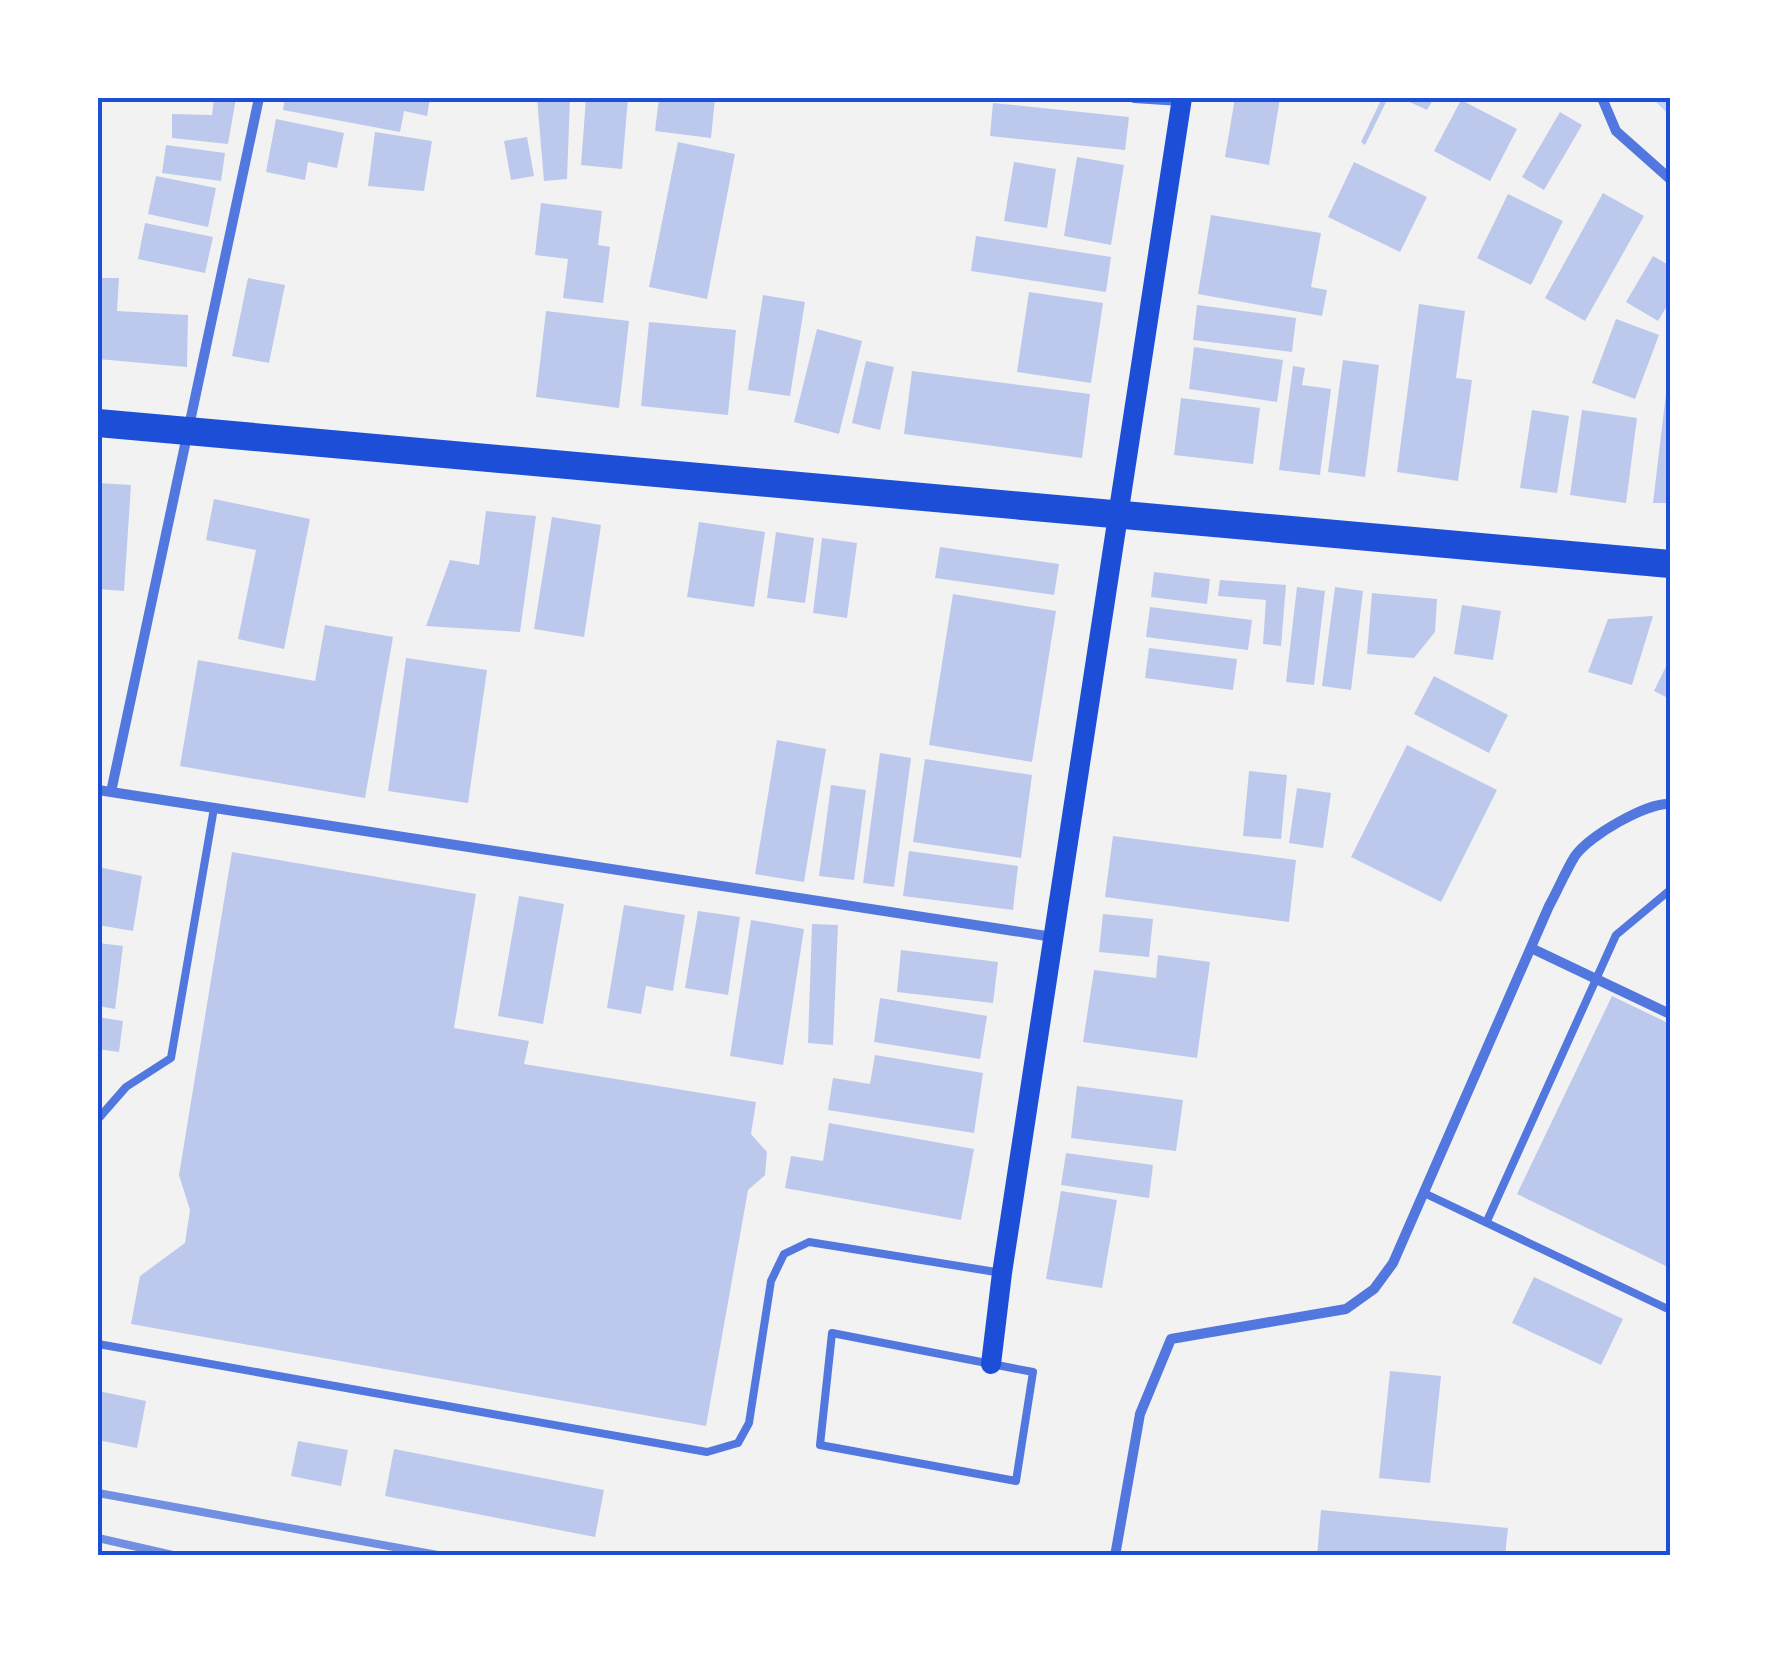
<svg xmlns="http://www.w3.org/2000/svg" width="1768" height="1653" font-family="'Sofia Sans Condensed',sans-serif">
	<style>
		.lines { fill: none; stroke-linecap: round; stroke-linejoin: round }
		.stream { stroke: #bfd3fe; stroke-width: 11 }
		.building { fill: #bdc9ec }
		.service { stroke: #5277de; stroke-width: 8 }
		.minor { stroke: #5277de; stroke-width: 10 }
		.secondary { stroke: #1d4ed8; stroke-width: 20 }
		.trunk { stroke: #1d4ed8; stroke-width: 28 }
		.rail { stroke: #7290e2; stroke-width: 8 }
		.neatline { fill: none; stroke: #1d4ed8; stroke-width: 4 }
	</style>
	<rect width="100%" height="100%" fill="#f2f2f2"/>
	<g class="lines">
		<!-- stream -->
		<path class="stream" d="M1660,98L1670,108"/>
	</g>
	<!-- building -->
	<path class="building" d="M214,98H236L228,144L172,138V114L212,115Z
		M285,98H430L427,116L404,111L400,132L283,110Z
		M537,98H570L567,179L544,181Z
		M586,98H628L622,169L581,165Z
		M659,98H715L711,138L655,131Z
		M1235,98H1280L1269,165L1225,157Z
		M1382,98H1388L1365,145L1361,142Z
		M1401,98H1434L1427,110Z
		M1461,100L1517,129L1490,181L1434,151Z
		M993,103L1129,117L1125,150L990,136Z
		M1560,112L1582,125L1544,190L1522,177Z
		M276,119L344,133L337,168L308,162L305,180L266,172Z
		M375,132L432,141L424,191L368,186Z
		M527,137L534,176L511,180L504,141Z
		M678,142L735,154L707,299L649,287Z
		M166,145L225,153L221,181L162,173Z
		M1077,157L1124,165L1111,245L1064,236Z
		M1014,162L1056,169L1047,228L1004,221Z
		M1354,162L1427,197L1400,252L1328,217Z
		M156,176L216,188L208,227L148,214Z
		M1603,193L1644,216L1585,321L1545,298Z
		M1508,194L1563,221L1531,285L1477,258Z
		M541,203L602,211L598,245L610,247L603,303L563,298L568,259L535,255Z
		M1211,215L1321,233L1311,287L1327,290L1322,316L1198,294Z
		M145,223L213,237L205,273L138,259Z
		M976,236L1111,257L1106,292L971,271Z
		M1653,256L1670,266V301L1658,321L1626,302Z
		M98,278H119L117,311L188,315L187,367L98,359Z
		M248,278L285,285L269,363L232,356Z
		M1029,292L1103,303L1091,383L1017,372Z
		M763,295L805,302L790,396L748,390Z
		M1419,304L1465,311L1456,378L1472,380L1458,481L1397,472Z
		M1197,305L1296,318L1292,352L1193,340Z
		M546,311L629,321L619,408L536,397Z
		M1616,319L1659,335L1635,399L1592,383Z
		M649,322L736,330L728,415L641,406Z
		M817,329L862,341L839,434L794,422Z
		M1194,347L1283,360L1277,402L1189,389Z
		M1343,360L1379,365L1365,477L1328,472Z
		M866,361L894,367L880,430L852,423Z
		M1293,366L1305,368L1302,385L1331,389L1320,475L1279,470Z
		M912,371L1090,394L1082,458L904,434Z
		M1670,384V503H1653L1667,385Z
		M1181,398L1260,408L1253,464L1174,455Z
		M1532,410L1569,416L1557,493L1520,488Z
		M1582,410L1637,418L1626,503L1570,495Z
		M98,483L131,485L124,591L98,589Z
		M214,499L310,519L284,649L238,639L256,550L206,540Z
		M486,511L536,516L520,632L426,626L450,560L479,565Z
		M552,517L601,525L584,637L534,629Z
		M699,522L765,532L754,607L687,597Z
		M776,532L814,538L805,603L767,598Z
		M822,538L857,543L847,618L813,613Z
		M940,547L1059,564L1054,595L935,578Z
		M1154,572L1210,579L1207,604L1151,597Z
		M1220,580L1286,585L1281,646L1263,644L1266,600L1218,596Z
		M1297,587L1325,591L1314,685L1286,682Z
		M1335,587L1363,591L1351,690L1322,686Z
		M1372,593L1437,599L1435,632L1414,658L1367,654Z
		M953,594L1056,611L1032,762L929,745Z
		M1462,605L1501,611L1493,660L1454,654Z
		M1150,607L1252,620L1248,650L1146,637Z
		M1653,616L1632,685L1588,672L1608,619Z
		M325,625L393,637L365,798L180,766L198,660L315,681Z
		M1149,648L1237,659L1233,690L1145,678Z
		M406,658L487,670L468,803L388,791Z
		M1670,658V699L1654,691Z
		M1434,676L1508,715L1489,753L1414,714Z
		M777,740L826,749L804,882L755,874Z
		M1407,745L1497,790L1441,902L1351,857Z
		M880,753L911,758L894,887L863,883Z
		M925,759L1032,775L1021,858L913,842Z
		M1249,771L1287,775L1281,839L1243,836Z
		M831,785L866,790L854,880L819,876Z
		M1297,788L1331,793L1323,848L1289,843Z
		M1113,836L1296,860L1289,922L1105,897Z
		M909,851L1018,866L1013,910L903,896Z
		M232,852L476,894L454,1028L529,1041L524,1064L756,1102L751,1134L767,1152L765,1175L748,1190L706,1426L131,1324L140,1276L185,1243L190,1210L179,1175Z
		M98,867L142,876L133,931L98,925Z
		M519,896L564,904L543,1024L498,1016Z
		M624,905L685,915L673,991L646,986L641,1014L607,1008Z
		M698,911L740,917L728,995L685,988Z
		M1103,914L1153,919L1149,957L1099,952Z
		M751,920L804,929L783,1065L730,1056Z
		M812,924L838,925L833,1045L808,1043Z
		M98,943L123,946L115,1009L98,1006Z
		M901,950L998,962L993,1003L897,992Z
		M1158,955L1210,962L1197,1058L1083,1042L1094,970L1156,978Z
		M1612,996L1670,1024V1268L1517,1194Z
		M880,998L987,1016L980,1059L874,1042Z
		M98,1017L123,1021L119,1052L98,1049Z
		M875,1055L983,1073L974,1133L828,1110L833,1078L870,1084Z
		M1077,1086L1183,1100L1176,1151L1071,1138Z
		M829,1123L974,1149L961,1220L785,1188L791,1156L823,1161Z
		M1066,1153L1153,1165L1149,1198L1061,1185Z
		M1061,1191L1117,1200L1102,1288L1046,1279Z
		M1534,1277L1623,1319L1601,1365L1512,1323Z
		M1390,1371L1441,1376L1430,1483L1379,1478Z
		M98,1391L146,1401L137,1448L98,1440Z
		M298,1441L348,1450L341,1486L291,1476Z
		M394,1449L604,1490L595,1537L385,1496Z
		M1321,1510L1508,1528L1505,1556H1317Z"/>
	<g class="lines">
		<!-- service -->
		<path class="service" d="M98,1119L126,1087L171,1058L214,808
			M1424,1193L1670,1310
			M1487,1221L1616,935L1670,890
			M832,1333L1033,1372L1016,1481L820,1445Z
			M98,1344L707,1452L738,1443L749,1423L771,1281L784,1254L809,1242L1002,1273"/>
		<!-- minor -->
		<path class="minor" d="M1134,98L1181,101
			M1602,98L1616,131L1670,179
			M98,790L1053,937
			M111,792L259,98
			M1531,948L1670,1014
			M1115,1556L1140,1414L1171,1339L1346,1309L1374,1289L1393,1263L1549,906C1558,890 1565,872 1575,856C1589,836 1647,802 1670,804"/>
		<!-- secondary -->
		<path class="secondary" d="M991,1364L1002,1273L1182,98"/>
		<!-- trunk -->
		<path class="trunk" d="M98,423L1670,564"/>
		<!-- rail -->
		<path class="rail" d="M98,1493L443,1556
			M98,1538L177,1556"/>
	</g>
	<!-- border -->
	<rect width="1768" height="1653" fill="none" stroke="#ffffff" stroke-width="200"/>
	<rect x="100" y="100" width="1568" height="1453" class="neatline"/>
</svg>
